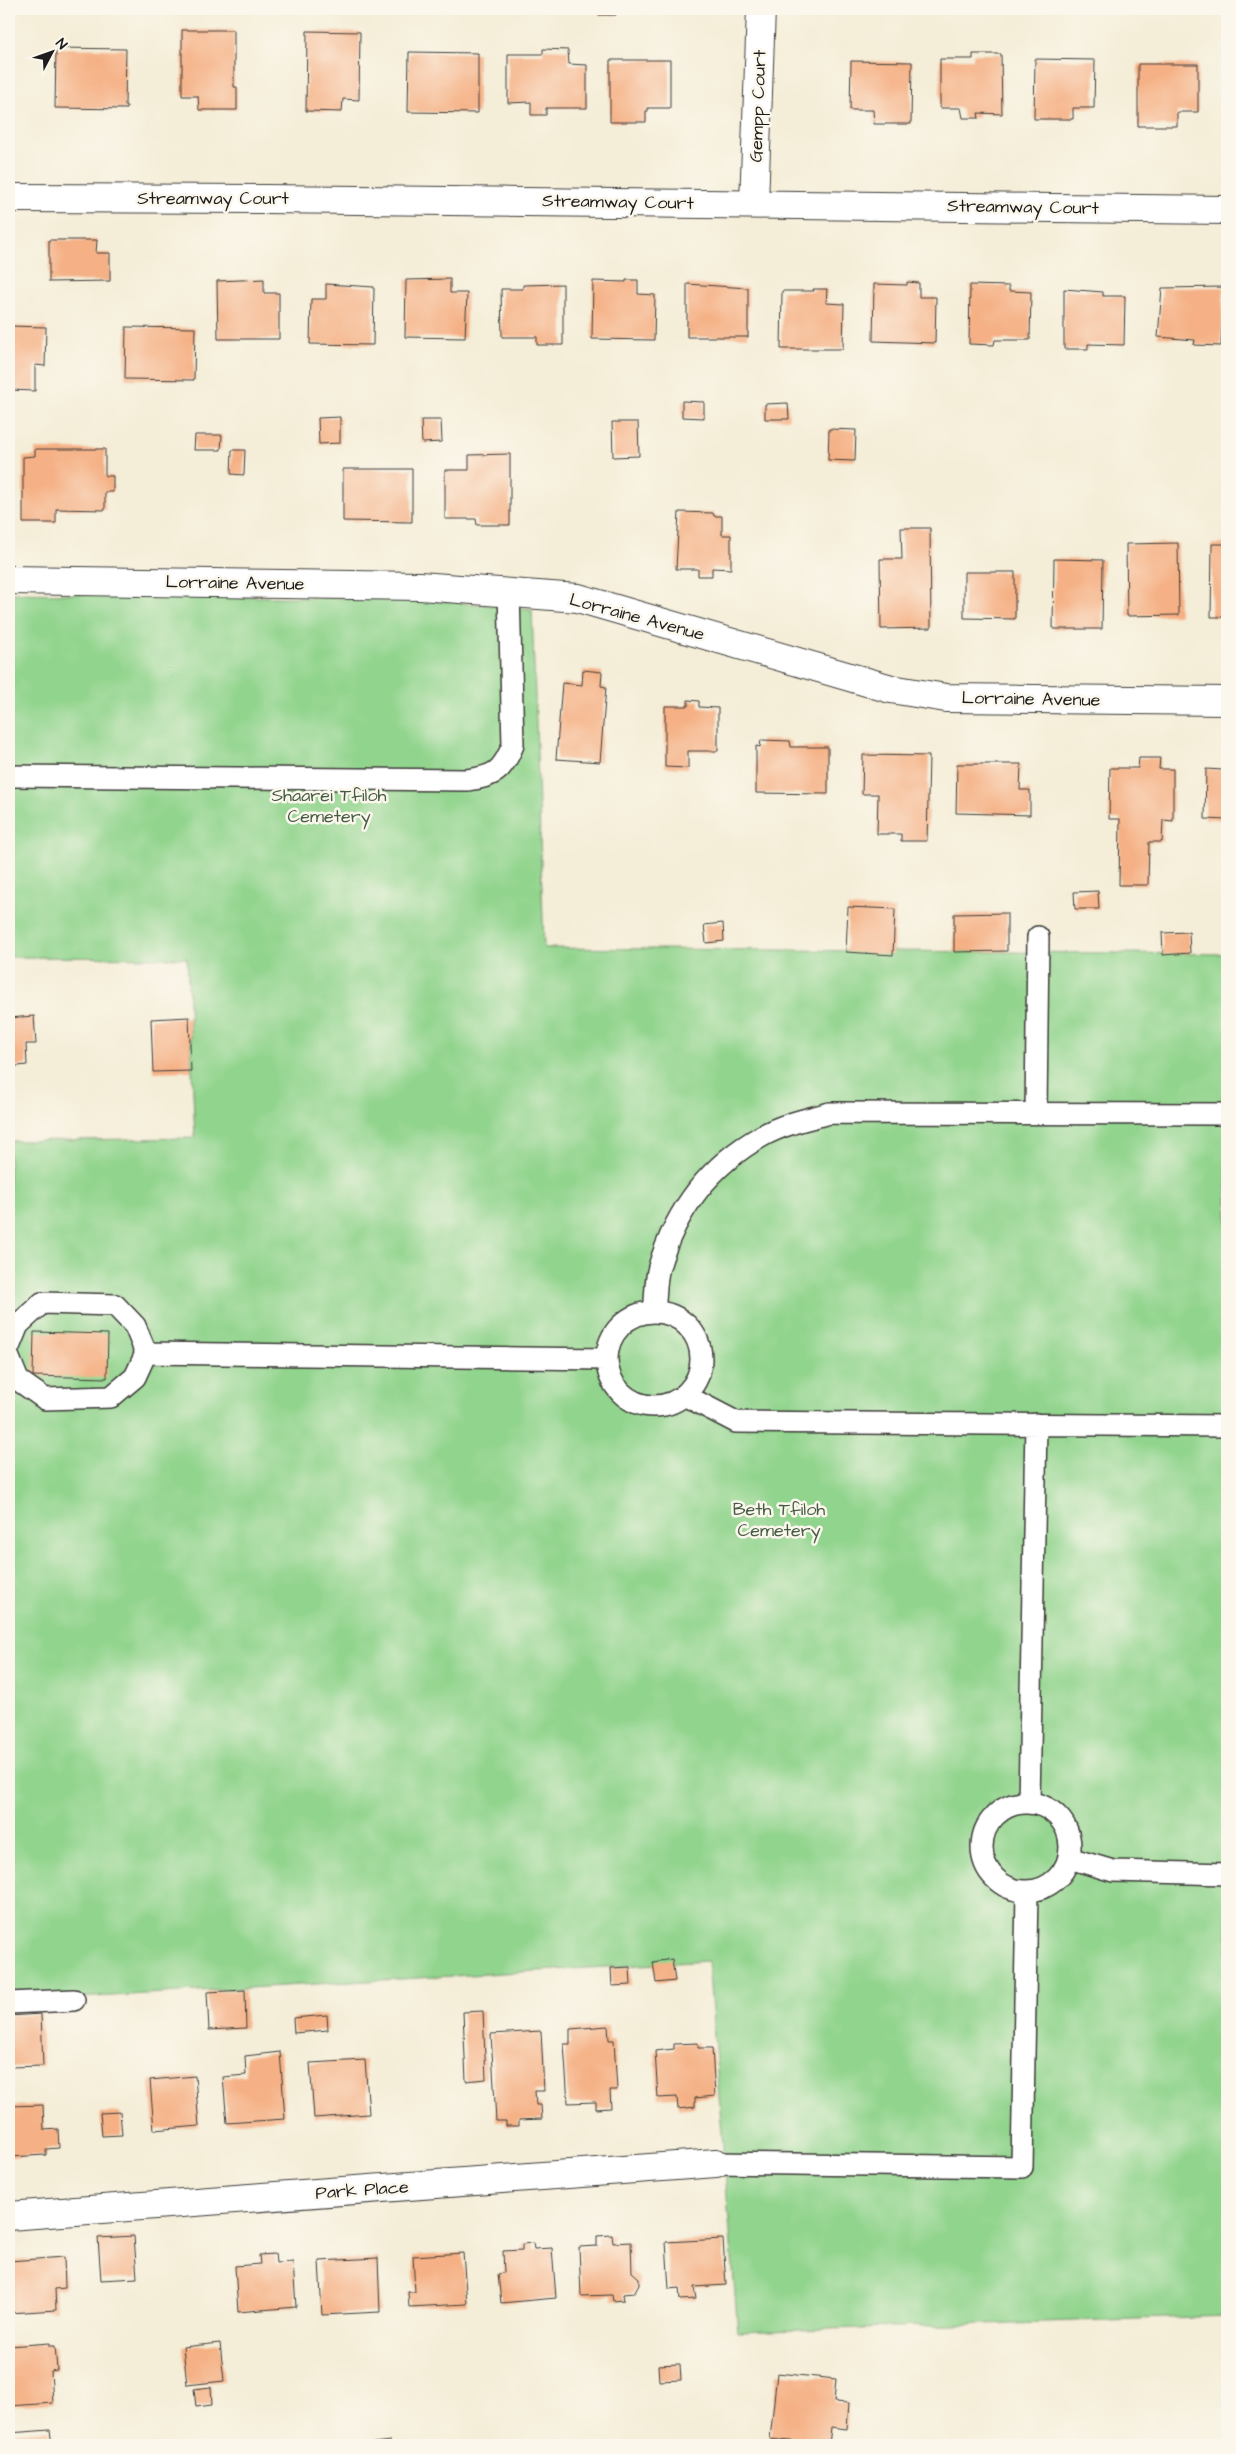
<svg xmlns="http://www.w3.org/2000/svg" width="1236" height="2454" font-family="'Architects Daughter',sans-serif">
	<style>
		.green { fill: #91d48d; stroke: #567854 }
		.building { fill: #f5b185 }
		.lines { fill: none; stroke-linecap: round; stroke-linejoin: round }
		.lane-casing { stroke: #3c3b38; stroke-width: 24 }
		.street-casing { stroke: #3c3b38; stroke-width: 30 }
		.lane { stroke: #fff; stroke-width: 21 }
		.street { stroke: #fff; stroke-width: 28 }
		.labels { text-anchor: middle; dominant-baseline: central; stroke-width: 5; stroke-linejoin: round; paint-order: stroke }
		.street-label { font-size: 18px; fill: #1c1c1c; stroke: #fbf7ec }
		.park-label { font-size: 18px; fill: #455c44; stroke: #fbf7ec }
	</style>
	<rect width="100%" height="100%" fill="#fbf7ec"/>
	<filter id="ink" filterUnits="userSpaceOnUse"><feTurbulence type="fractalNoise" baseFrequency=".02" numOctaves="2"/><feDisplacementMap in="SourceGraphic" scale="10" xChannelSelector="R" yChannelSelector="G"/><feConvolveMatrix kernelMatrix="1 2 1 2 8 2 1 2 1" color-interpolation-filters="sRGB"/></filter>
	<filter id="wash" filterUnits="userSpaceOnUse"><feTurbulence type="fractalNoise" baseFrequency=".0096" numOctaves="4" result="noise"/><feDisplacementMap in="SourceGraphic" scale="20" xChannelSelector="R" yChannelSelector="G"/><feGaussianBlur stdDeviation="1.12" result="paint"/><feColorMatrix in="noise" values="0 0 0 0 0 0 0 0 0 0 0 0 0 0 0 0 0 1.4 0 .05"/><feComposite in="paint" operator="in"/></filter>
	<g filter="url(#wash)">
		<rect width="100%" height="100%" fill="#f4edd7"/>
		<!-- green -->
		<path class="green" d="M9,593L416,599L532,609L544,948L1227,954V2316L738,2332L708,1961L9,2002V1141L195,1138L187,958L9,957Z"/>
		<g id="blocks">
			<!-- building -->
			<path class="building" d="M599,9H616V15H599Z
				M182,30H234V87H237V110H199L198,96H182Z
				M307,31L360,32L359,100L343,99L342,112L306,111Z
				M56,48L126,49L125,106H127V109L55,108Z
				M543,49L568,50L569,64L587,65V108H546V115H531V102L508,103V54H543Z
				M409,52L478,53V113L408,112Z
				M973,54H1001L1002,114L978,113L979,118H963L961,108H940V59H973Z
				M1035,59L1095,60L1094,108H1073V119H1034Z
				M610,60H670V108H648V111H646V122H610Z
				M851,61L912,62L911,124H874L873,110H850Z
				M1138,64H1198V112H1177V126H1138Z
				M49,240H97L96,253H110V281L49,282Z
				M264,279V293H279V339H218L217,281Z
				M450,279V293H467L465,338L405,337L406,280Z
				M626,280H638V294L655,295L654,340L592,339L593,281L626,282Z
				M907,282L919,283V297H936L935,343L873,341L874,284L907,285Z
				M326,284L374,287L373,345L310,344L311,299H326Z
				M563,284V345H537V337H502L501,289H523V285Z
				M687,284L748,288V337H687Z
				M970,285L1009,286V291L1031,292L1030,340H995L994,345L969,344Z
				M1224,287L1221,346L1194,345L1195,340L1158,337L1162,288Z
				M813,289H827L826,303L844,304L843,349H781L782,291H814Z
				M1064,289L1103,292V296H1125L1124,345L1088,344V349H1064Z
				M9,326L46,327L45,366L35,365V391L9,390Z
				M126,327L195,328L194,380L125,379Z
				M682,401L704,402V418L682,417Z
				M788,403L789,419H765V404Z
				M340,417V443L319,444L318,418Z
				M421,420H441L442,442L422,443Z
				M612,422H638L639,456L613,457Z
				M829,429L856,430L855,461L828,460Z
				M195,435H222L221,450H194Z
				M35,449H105V476H113V492H105V510L56,509V523H23V457L35,456Z
				M232,450H245L244,475L231,474Z
				M510,454V525H477L476,519H445V470H469V455Z
				M343,469H412V522L343,521Z
				M679,512L713,513L714,516H722V535H731V569L712,568V576H698V569H676Z
				M901,528H930L931,628L881,629L880,559H902Z
				M1178,543L1179,615L1127,616L1126,544Z
				M1212,544H1227V617H1211Z
				M1054,559L1103,560L1102,629H1053Z
				M964,572H1015V619L964,618Z
				M583,670L602,672L601,686L606,687L600,762L556,759L562,683L582,685Z
				M688,700L699,701V707L718,708V751H688V768L665,767V706H688Z
				M761,740L790,741L791,747H828V794L756,793V746L760,747Z
				M863,755L929,756L927,841H901V834H877L878,794H862Z
				M1139,758H1160L1159,769H1173V821L1163,820L1162,842H1149L1148,885H1119L1120,819H1109L1110,768H1138Z
				M1223,758L1227,759V820L1205,819L1206,769L1223,770Z
				M957,764H1021L1020,790H1030V815L956,813Z
				M1098,891L1099,909H1075L1074,892Z
				M848,907L895,909L893,955L846,952Z
				M1007,913V951L954,952V914Z
				M723,923L724,941L706,943L704,925Z
				M1189,932L1190,953L1163,955L1162,933Z
				M34,1016L36,1044H26L27,1065L9,1067V1018Z
				M189,1017L191,1071L153,1072L151,1019Z
				M34,1332L108,1334L107,1378L33,1376Z
				M672,1959L675,1981L656,1983L653,1962Z
				M630,1967L631,1985L612,1986L611,1968Z
				M245,1990L246,2028L209,2030L207,1992Z
				M483,2011L486,2079L466,2081L463,2012Z
				M41,2014L43,2066L9,2067V2016Z
				M327,2015L328,2030L294,2033L293,2018Z
				M608,2026L609,2040H614L617,2090H610L611,2108L596,2109V2102L568,2103L564,2044H570V2029Z
				M541,2031L544,2091H535L536,2105H541L542,2119L519,2120V2126H506V2121H496L491,2034Z
				M698,2043V2048H712L715,2096L695,2098V2107L678,2109L677,2097L658,2098L655,2051L674,2049V2044Z
				M280,2052L285,2119L227,2123L223,2077L246,2075L245,2056Z
				M365,2060L369,2114L314,2118L310,2063Z
				M195,2076L199,2126L154,2130L150,2080Z
				M43,2105L44,2130L58,2129L59,2148L46,2149V2155L9,2157V2106Z
				M120,2112L122,2135L102,2136L100,2113Z
				M612,2235L613,2243L631,2242L632,2272L639,2278V2284L634,2293L623,2294L624,2300L613,2301L612,2295L581,2296L579,2247L597,2246V2236Z
				M134,2236L137,2278L101,2280L98,2238Z
				M723,2239L726,2285L694,2287L696,2299L680,2300L679,2288L669,2289L666,2242Z
				M533,2243L534,2249L552,2248L556,2298L501,2303L498,2274L504,2273L503,2251L522,2250V2244Z
				M463,2253L467,2304L409,2307L408,2292H415L413,2256Z
				M275,2254L276,2263L293,2262L296,2307L238,2312L235,2266L260,2264L259,2255Z
				M64,2257L65,2288L55,2289L56,2310L9,2313V2261Z
				M378,2258L380,2312L322,2315L319,2261Z
				M50,2343V2346H55L57,2370L51,2371L53,2403L9,2406V2346Z
				M220,2343L224,2381L187,2385L183,2347Z
				M680,2364L681,2380L659,2381L658,2365Z
				M777,2373L836,2379L834,2402L849,2403L847,2429L831,2427L829,2445L770,2439Z
				M211,2387L212,2405L196,2407L194,2389Z
				M50,2430L52,2445H9V2433Z
				M566,2439L568,2445H548V2443Z
				M390,2441V2445H373V2443Z"/>
		</g>
	</g>
	<g filter="url(#ink)">
		<use href="#blocks" fill-opacity="0" stroke="#3c3b38" stroke-width="1"/>
		<g class="lines">
			<defs>
				<path id="lane" d="M9,776L467,780C495,776 502,772 513,745L509,592
					M1036,1113L1038,937
					M607 1359a47 47 0 1 1 94 0a47 47 0 1 1-94 0Z
					M654,1312C656,1297 655,1281 659,1267C676,1210 710,1165 762,1136C783,1124 808,1119 830,1113L1227,1114
					M9,1347L18,1325L42,1303L115,1305L135,1326L146,1353L135,1377L111,1397L45,1399L18,1380L9,1358
					M146,1353L606,1359
					M684,1395L736,1422L1227,1426
					M1029,1803L1036,1424
					M982 1847a44 44 0 1 1 88 0a44 44 0 1 1-88 0Z
					M1069,1858L1113,1871L1227,1874
					M9,2003L74,2000
					M716,2163L1022,2167L1027,1892"/>
				<path id="street" d="M9,198L266,199L1227,210
					M754,204L761,9
					M9,580L420,586L578,598L891,689L946,698L1227,701
					M9,2216L716,2163"/>
			</defs>
			<!-- lane casing -->
			<use href="#lane" class="lane-casing"/>
			<!-- street casing -->
			<use href="#street" class="street-casing"/>
			<!-- lane -->
			<use href="#lane" class="lane"/>
			<!-- street -->
			<use href="#street" class="street"/>
		</g>
	</g>
	<g class="labels">
		<!-- street labels -->
		<g class="street-label">
			<text transform="translate(758 106) rotate(-88)">Gempp Court</text>
			<text x="213" y="198">Streamway Court</text>
			<text transform="translate(618 202) rotate(1)">Streamway Court</text>
			<text transform="translate(1023 207) rotate(1)">Streamway Court</text>
			<text transform="translate(235 583) rotate(1)">Lorraine Avenue</text>
			<text transform="translate(637 617) rotate(15)">Lorraine Avenue</text>
			<text transform="translate(1031 699) rotate(1)">Lorraine Avenue</text>
			<text transform="translate(362 2190) rotate(-4)">Park Place</text>
		</g>
		<!-- park labels -->
		<g class="park-label">
			<text x="329" y="795">Shaarei Tfiloh<tspan x="329" dy="21">Cemetery</tspan></text>
			<text x="779" y="1509">Beth Tfiloh<tspan x="779" dy="21">Cemetery</tspan></text>
		</g>
	</g>
	<!-- margin -->
	<rect width="1236" height="2454" fill="none" stroke="#fbf7ec" stroke-width="30"/>
	<!-- north arrow -->
	<g transform="translate(52 52) rotate(49)" stroke="#fbf7ec" stroke-width="4" paint-order="stroke">
	<path d="M0-4L9 19L0 12L-9 19Z" fill="#1c1c1c"/>
	<text y="-8" font-size="14" font-weight="bold" text-anchor="middle" fill="#1c1c1c">N</text>
	</g>
</svg>
